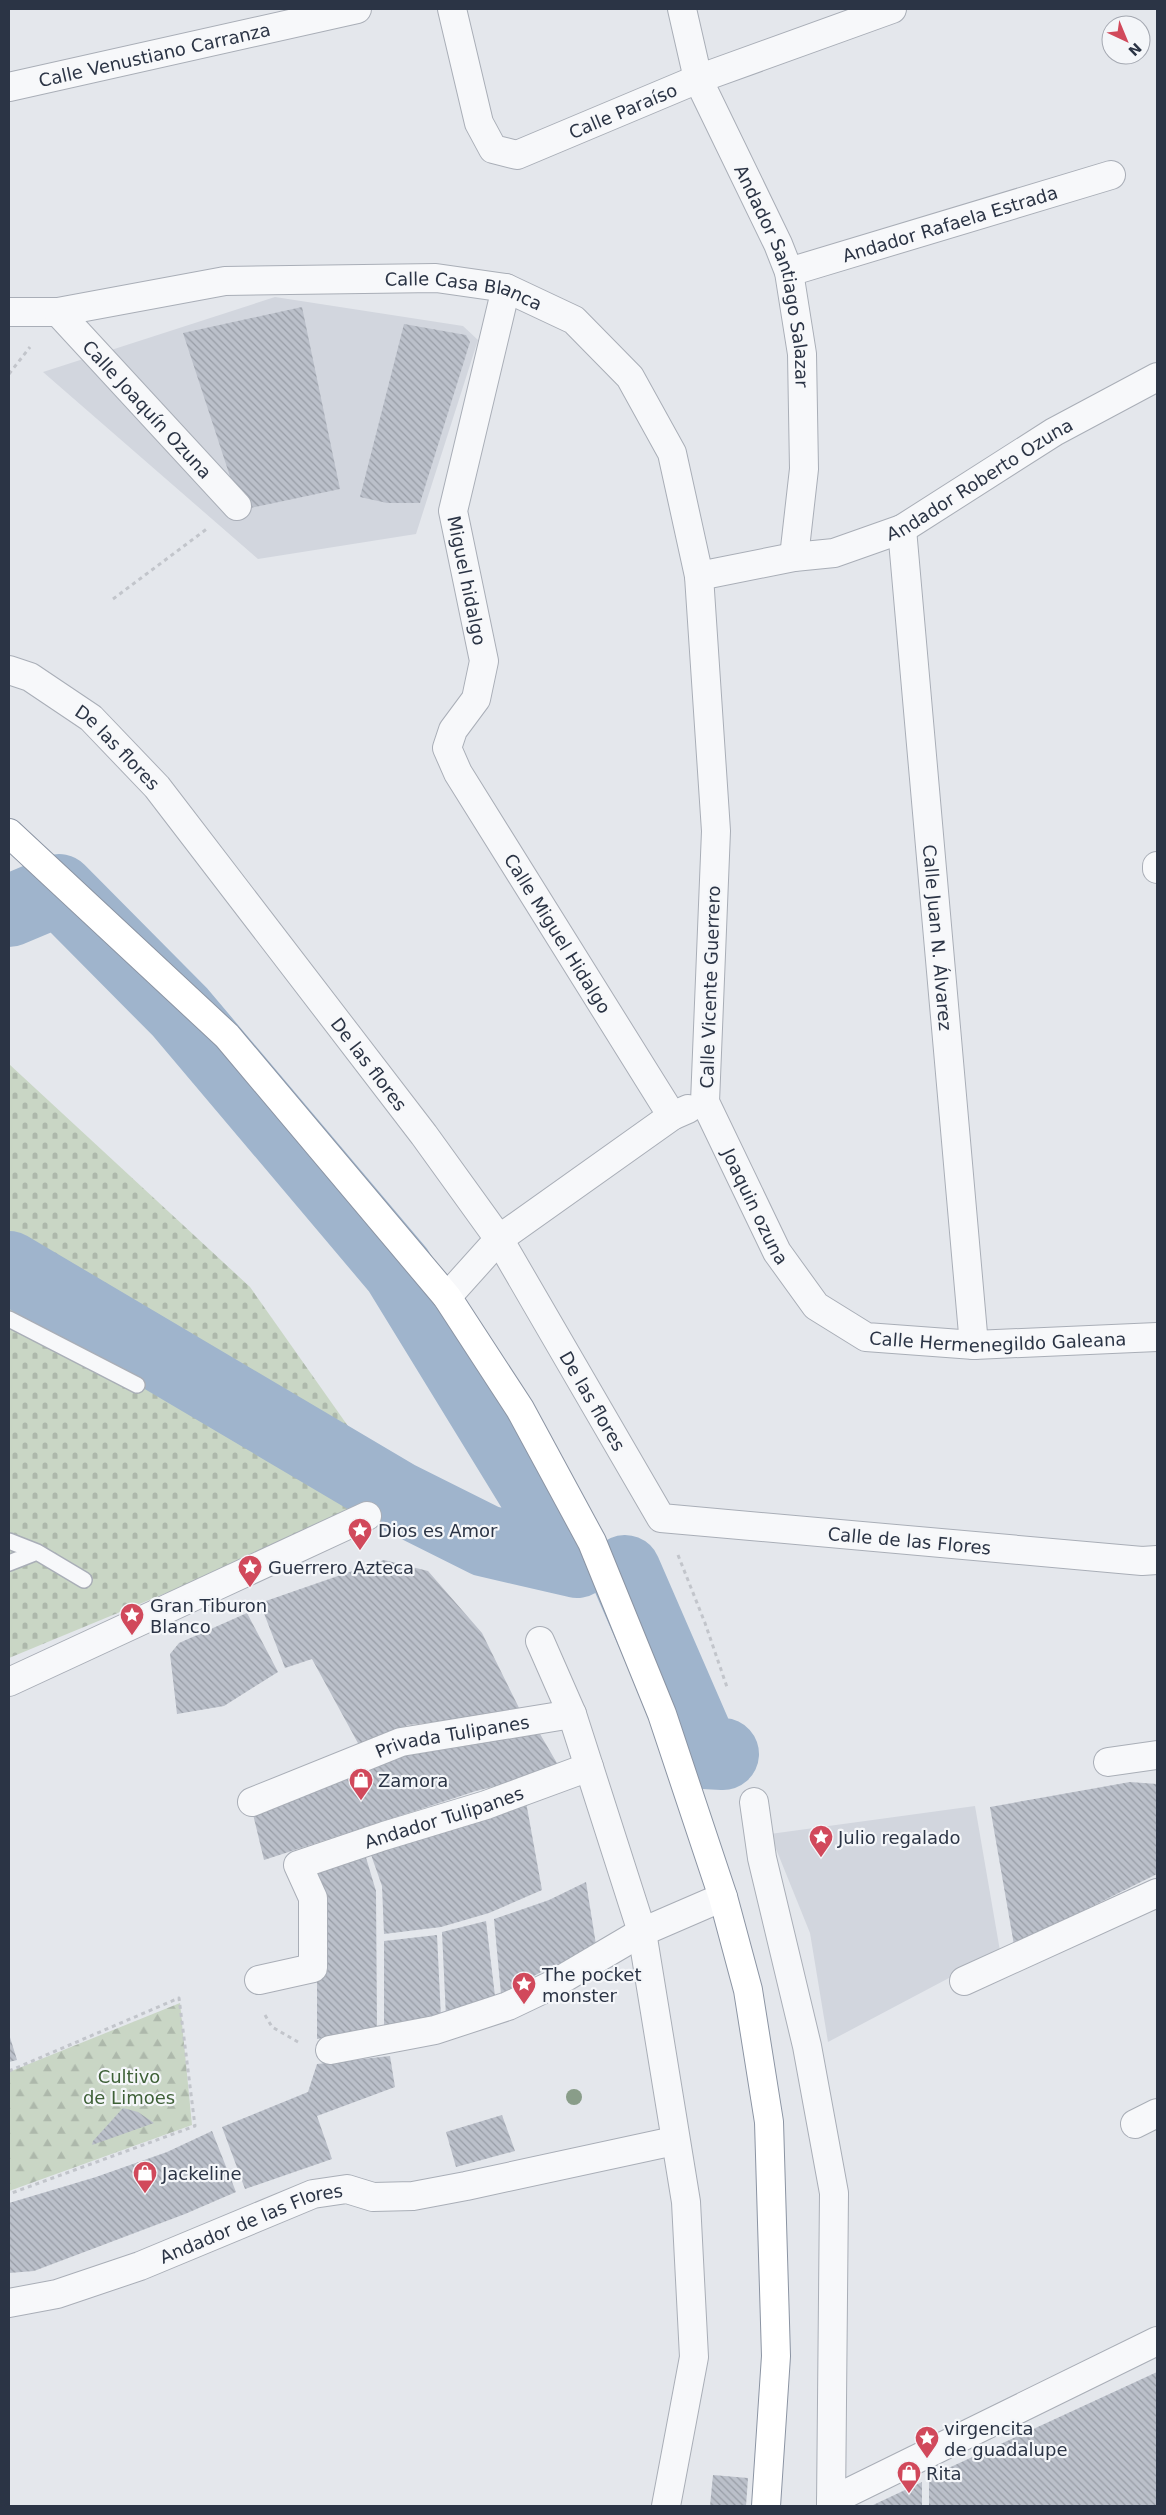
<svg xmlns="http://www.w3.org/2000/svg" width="1166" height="2515" font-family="'DejaVu Sans',sans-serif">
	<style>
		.built { fill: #d2d6de }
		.forest { fill: url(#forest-firs) }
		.cemetery { fill: url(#cemetery-stones) }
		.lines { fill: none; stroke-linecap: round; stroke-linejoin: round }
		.river { stroke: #9fb4cc; stroke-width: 72 }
		.building { fill: url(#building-back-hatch) }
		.service-casing { stroke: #a9aeb7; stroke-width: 18 }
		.minor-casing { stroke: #a9aeb7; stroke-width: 30 }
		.tertiary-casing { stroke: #a9aeb7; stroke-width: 30 }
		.trunk-casing { stroke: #8b94a3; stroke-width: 30 }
		.path { stroke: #c2c5cb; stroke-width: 3; stroke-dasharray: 4 4; stroke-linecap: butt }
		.service { stroke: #f7f8fa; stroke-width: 15 }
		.minor { stroke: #f7f8fa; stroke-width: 28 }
		.tertiary { stroke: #f7f8fa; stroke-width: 28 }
		.trunk { stroke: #fff; stroke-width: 28 }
		.tree { fill: #899d89 }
		.labels { text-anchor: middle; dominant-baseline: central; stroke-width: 4.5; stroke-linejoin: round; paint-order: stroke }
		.street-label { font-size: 18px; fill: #2b3445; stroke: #f4f6f9 }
		.poi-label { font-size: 18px; fill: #2b3445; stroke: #f4f6f9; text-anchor: start }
		.park-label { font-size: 18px; fill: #3f6138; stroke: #f4f6f9 }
	</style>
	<defs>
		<pattern id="forest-firs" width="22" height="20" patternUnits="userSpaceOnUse" patternTransform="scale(1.25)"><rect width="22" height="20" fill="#c9d6c5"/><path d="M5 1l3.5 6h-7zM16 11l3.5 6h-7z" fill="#adb8ab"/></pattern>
		<pattern id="cemetery-stones" width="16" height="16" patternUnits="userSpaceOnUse" patternTransform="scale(1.25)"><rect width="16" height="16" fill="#c9d6c5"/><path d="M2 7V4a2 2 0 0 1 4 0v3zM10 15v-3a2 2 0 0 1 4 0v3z" fill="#adb8ab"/></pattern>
		<pattern id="building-back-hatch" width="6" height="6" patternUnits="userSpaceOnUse" patternTransform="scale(1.25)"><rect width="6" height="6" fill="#bbc0ca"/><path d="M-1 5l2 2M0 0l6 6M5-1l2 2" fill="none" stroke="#989da6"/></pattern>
	</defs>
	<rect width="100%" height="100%" fill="#e4e7ec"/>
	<!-- built -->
	<path class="built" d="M275,297L463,326L478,340L416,534L258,559L43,372Z
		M975,1806L1000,1951L828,2042L810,1933L770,1834Z"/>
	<!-- forest -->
	<path class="forest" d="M180,2003L192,2125L9,2191V2072Z"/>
	<!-- cemetery -->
	<path class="cemetery" d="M9,1064L250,1287L398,1497L9,1658Z"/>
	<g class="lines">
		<!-- river -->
		<path class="river" d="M9,911L59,890L180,1012L398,1270L577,1562
			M9,1267L398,1497L486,1541L577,1562
			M625,1571L704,1753L723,1754"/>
	</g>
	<!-- building -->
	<path class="building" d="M302,307L340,489L241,510L183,333Z
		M404,324L466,335L470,342L420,503H387L360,497Z
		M384,1560L428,1571L482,1633L521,1712L408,1725L359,1745L312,1659L285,1668L260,1603Z
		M247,1613L278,1672L224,1706L177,1714L170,1654L179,1643Z
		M540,1734L561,1770L476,1791L264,1860L252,1810L404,1750Z
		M1130,1782L1157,1784V1874L1014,1945L990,1807Z
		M526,1802L542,1890L489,1913L441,1927L384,1934L382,1886L369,1849Z
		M364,1851L376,1891L377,2031L317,2039V1970L308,1871Z
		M586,1882L597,1951L552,1966L501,1994L494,1919L549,1900Z
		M486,1921L495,1996L446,2017L442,1932Z
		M437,1935L441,2018L384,2031V1941Z
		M9,2034L17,2060L9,2062Z
		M390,2056L395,2087L317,2116L332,2159L245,2189L222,2127L308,2092L317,2064Z
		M123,2108L138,2112L154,2123L92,2145L93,2141Z
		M502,2115L515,2151L456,2167L446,2132Z
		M212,2131L236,2192L185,2214L34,2271L9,2273V2203L96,2177L167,2152Z
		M1157,2372V2506H929V2477Z
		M713,2475L748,2478L746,2506H710Z
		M922,2482V2506H871Z"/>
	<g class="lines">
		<defs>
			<path id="service" d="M9,1319L137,1385
				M9,1541L37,1552L84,1580
				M9,1563L37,1552"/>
			<g id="minor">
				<path id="s1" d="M452,9L479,123L493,149L517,155L698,79L892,9"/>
				<path id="s2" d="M682,9L698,79L778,244L789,272L802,354L804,469L794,557"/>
				<path id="s3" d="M9,87L357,9"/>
				<path id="s4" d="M789,272L1111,175"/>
				<path id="s5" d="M506,288L453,511L484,661L476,699L453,730L447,748L458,773L672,1116"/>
				<path id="s6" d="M9,312H58L225,281L436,278L506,288L574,320L630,377L672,453L683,503L699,576L716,831L705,1102L777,1252L816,1306L866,1337L974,1345L1157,1337"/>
				<path id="s7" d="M58,312L237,506"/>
				<path id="s8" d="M902,529L974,1345"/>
				<path id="s9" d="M699,576L794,557L834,553L902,529L1054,432L1157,377"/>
				<path d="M1157,866V869"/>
				<path d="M447,1297L499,1239L672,1116L688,1109"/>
				<path d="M540,1641L572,1714L642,1932L686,2202L694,2357L666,2506"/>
				<path d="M9,1682L367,1516"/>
				<path d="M1108,1762L1157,1755"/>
				<path id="s10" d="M252,1802L401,1742L572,1714"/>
				<path d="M754,1802L762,1858L807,2046L834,2193L831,2506"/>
				<path id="s11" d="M259,1980L313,1968V1898L298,1865L384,1836L486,1805L589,1767"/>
				<path d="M964,1981L1157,1893"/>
				<path d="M330,2050L435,2030L508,2006L552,1985L642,1932L723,1897"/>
				<path d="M1135,2124L1157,2113"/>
				<path id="s12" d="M9,2303L57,2294L140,2266L313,2194L347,2189L373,2197L413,2196L466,2186L674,2141"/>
				<path d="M831,2501L1157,2341"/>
			</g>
			<g id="tertiary">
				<path id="s13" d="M9,670L30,677L91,718L157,787L424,1135L499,1239L661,1518L1142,1561L1157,1560"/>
			</g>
			<path id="trunk" d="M9,833L227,1036L447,1297L520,1409L592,1542L662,1714L723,1897L748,1990L769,2122L776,2356L766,2506"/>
		</defs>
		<!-- service casing -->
		<use href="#service" class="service-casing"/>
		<!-- minor casing -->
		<use href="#minor" class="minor-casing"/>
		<!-- tertiary casing -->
		<use href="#tertiary" class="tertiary-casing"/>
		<!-- trunk casing -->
		<use href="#trunk" class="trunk-casing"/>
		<!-- path -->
		<path class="path" d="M9,374L30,347
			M113,599L208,528
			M678,1555L705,1623L728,1690
			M265,2015L272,2027L298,2042
			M9,2071L179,1998L195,2126L9,2194"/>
		<!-- service -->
		<use href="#service" class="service"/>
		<!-- minor -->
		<use href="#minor" class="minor"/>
		<!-- tertiary -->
		<use href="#tertiary" class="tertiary"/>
		<!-- trunk -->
		<use href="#trunk" class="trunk"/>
	</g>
	<!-- trees -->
	<circle class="tree" cx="574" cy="2097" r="8"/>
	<!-- icons -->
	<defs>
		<symbol id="sight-pin" viewBox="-11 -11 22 30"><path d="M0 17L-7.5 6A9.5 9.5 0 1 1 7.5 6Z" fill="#d1495b" stroke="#f4f6f9"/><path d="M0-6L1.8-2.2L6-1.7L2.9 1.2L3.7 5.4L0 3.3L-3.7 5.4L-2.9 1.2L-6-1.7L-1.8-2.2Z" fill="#fff"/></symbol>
		<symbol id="shop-pin" viewBox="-11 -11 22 30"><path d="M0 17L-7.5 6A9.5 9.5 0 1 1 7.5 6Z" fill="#d1495b" stroke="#f4f6f9"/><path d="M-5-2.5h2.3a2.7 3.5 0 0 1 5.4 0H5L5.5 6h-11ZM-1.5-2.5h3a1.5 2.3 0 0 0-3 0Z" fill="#fff"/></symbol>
	</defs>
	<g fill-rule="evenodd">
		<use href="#sight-pin" x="346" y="1516" width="28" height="38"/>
		<use href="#sight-pin" x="236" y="1553" width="28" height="38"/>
		<use href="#sight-pin" x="118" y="1601" width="28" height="38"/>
		<use href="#shop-pin" x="347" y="1766" width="28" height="38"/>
		<use href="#sight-pin" x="807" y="1823" width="28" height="38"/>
		<use href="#sight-pin" x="510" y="1970" width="28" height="38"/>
		<use href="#shop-pin" x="131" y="2159" width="28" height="38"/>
		<use href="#sight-pin" x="913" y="2424" width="28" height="38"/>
		<use href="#shop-pin" x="895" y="2459" width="28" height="38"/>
	</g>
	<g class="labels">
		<!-- street labels -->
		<g class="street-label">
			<text stroke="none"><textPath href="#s3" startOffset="149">Calle Venustiano Carranza</textPath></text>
			<text stroke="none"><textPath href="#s1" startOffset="286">Calle Paraíso</textPath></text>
			<text stroke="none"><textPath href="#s4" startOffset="168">Andador Rafaela Estrada</textPath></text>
			<text stroke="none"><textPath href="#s2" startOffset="285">Andador Santiago Salazar</textPath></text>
			<text stroke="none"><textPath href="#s6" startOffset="459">Calle Casa Blanca</textPath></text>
			<text stroke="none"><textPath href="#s7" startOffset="132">Calle Joaquín Ozuna</textPath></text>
			<text stroke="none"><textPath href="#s9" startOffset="301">Andador Roberto Ozuna</textPath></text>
			<text stroke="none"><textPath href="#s5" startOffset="300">Miguel hidalgo</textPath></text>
			<text stroke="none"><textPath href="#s13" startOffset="135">De las flores</textPath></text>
			<text stroke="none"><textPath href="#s5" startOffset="695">Calle Miguel Hidalgo</textPath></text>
			<text stroke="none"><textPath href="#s8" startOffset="410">Calle Juan N. Álvarez</textPath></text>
			<text transform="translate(710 987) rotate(-88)">Calle Vicente Guerrero</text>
			<text stroke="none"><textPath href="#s13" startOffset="540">De las flores</textPath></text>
			<text stroke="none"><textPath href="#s6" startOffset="1511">Joaquin ozuna</textPath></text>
			<text stroke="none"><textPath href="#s6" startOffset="1819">Calle Hermenegildo Galeana</textPath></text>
			<text stroke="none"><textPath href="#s13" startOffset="945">De las flores</textPath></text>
			<text stroke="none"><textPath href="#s13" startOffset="1330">Calle de las Flores</textPath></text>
			<text stroke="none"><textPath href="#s10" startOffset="212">Privada Tulipanes</textPath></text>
			<text stroke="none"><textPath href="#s11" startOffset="315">Andador Tulipanes</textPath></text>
			<text stroke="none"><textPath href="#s12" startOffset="256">Andador de las Flores</textPath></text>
		</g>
		<!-- poi labels -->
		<g class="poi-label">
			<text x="378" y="1530">Dios es Amor</text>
			<text x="268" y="1567">Guerrero Azteca</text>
			<text x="150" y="1605">Gran Tiburon<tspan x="150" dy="21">Blanco</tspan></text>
			<text x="378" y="1780">Zamora</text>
			<text x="838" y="1837">Julio regalado</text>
			<text x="542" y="1974">The pocket<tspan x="542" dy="21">monster</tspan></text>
			<text x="162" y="2173">Jackeline</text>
			<text x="944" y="2428">virgencita<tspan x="944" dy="21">de guadalupe</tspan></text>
			<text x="926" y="2473">Rita</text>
		</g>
		<!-- park labels -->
		<g class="park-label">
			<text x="129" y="2076">Cultivo<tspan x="129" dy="21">de Limoes</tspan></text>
		</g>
	</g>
	<!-- border -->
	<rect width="1166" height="2515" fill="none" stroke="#2b3445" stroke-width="20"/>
	<!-- north arrow -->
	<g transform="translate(1126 40) rotate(136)"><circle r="24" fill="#f4f6f9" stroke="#a4a8b1"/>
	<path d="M0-4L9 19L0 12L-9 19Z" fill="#d1495b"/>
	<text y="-8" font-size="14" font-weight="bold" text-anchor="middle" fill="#2b3445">N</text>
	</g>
</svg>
